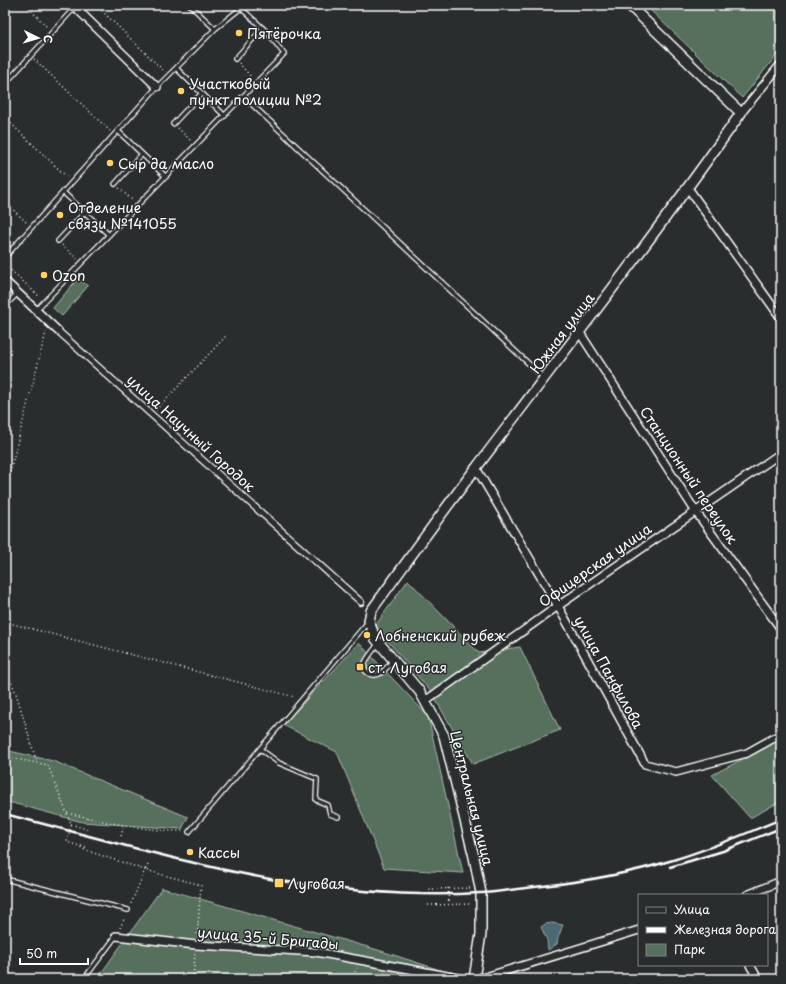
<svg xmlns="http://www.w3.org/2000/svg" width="786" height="984" font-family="'Playpen Sans',sans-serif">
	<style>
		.green { fill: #56705d; stroke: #aab8ae }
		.water { fill: #4b696f; stroke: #93a5a9 }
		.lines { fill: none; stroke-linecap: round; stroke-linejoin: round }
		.service-casing { stroke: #fff; stroke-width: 6 }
		.pedestrian-casing { stroke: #fff; stroke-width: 8 }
		.minor-casing { stroke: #fff; stroke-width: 10 }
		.tertiary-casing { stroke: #fff; stroke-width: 12 }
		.path { stroke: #fff; stroke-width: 1.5; stroke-dasharray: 1 3; stroke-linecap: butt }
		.service { stroke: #2a2d2e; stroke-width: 3.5 }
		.pedestrian { stroke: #2a2d2e; stroke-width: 5.5 }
		.minor { stroke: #2a2d2e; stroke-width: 7 }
		.tertiary { stroke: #2a2d2e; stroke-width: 9 }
		.rail { stroke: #fff; stroke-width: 2.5 }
		.poi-dot { fill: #ffd166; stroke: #2a2d2e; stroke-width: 1.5 }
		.labels { text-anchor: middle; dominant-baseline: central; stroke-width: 3; stroke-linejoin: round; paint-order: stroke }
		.poi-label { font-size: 14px; fill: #fff; stroke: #2a2d2e; text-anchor: start }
		.street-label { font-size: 14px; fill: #fff; stroke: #2a2d2e }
	</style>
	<rect width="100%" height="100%" fill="#2a2d2e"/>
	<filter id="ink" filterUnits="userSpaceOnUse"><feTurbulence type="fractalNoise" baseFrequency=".025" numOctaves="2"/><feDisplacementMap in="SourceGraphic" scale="8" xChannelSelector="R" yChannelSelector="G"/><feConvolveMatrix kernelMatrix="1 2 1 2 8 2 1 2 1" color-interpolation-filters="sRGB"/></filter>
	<g filter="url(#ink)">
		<!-- green -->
		<path class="green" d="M645,5H781V50L742,98Z
			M78,278L88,286L62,316L53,308Z
			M408,580L479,653L520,647L560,730L473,764L431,692L375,626Z
			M359,643L428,716L463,873L384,868L337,752L283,725Z
			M781,739V801L750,818L712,775Z
			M5,750L53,761L188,817L182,829L82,822L5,801Z
			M162,888L378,950L468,979H97Z"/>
		<!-- water -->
		<path class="water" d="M552,923L563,925L558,938L557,944L548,950L547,940L541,927L545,924Z"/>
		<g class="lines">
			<defs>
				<path id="service" d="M190,5L215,29
					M235,59L263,28
					M176,68L225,116
					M5,84L76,6
					M244,97L544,378
					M173,124L202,93
					M118,131L166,177
					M115,184L142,154
					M63,192L109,235
					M58,241L85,212
					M5,257L157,87L215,29L241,8L267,32L284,54L36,310
					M5,306L18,293
					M378,644C374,650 368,656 365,663C362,672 371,677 379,674C385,671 389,665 393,660
					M260,749L279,763L317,779L316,800L328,805L330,814L338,817
					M189,832L368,622
					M5,879L128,910
					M84,979L116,936"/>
				<path id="pedestrian" d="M58,331L361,602"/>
				<path id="minor" d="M73,5L157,87
					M741,113L781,64
					M688,188L781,318
					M5,281L58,331
					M580,333L696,512L781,629
					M476,468L558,606L645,764L676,772L747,753L781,734
					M425,701L558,606L781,453
					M747,895L781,881
					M116,936L196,945L316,952L464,979
					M750,965L758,979
					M479,979L639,930"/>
				<path id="tertiary" d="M474,979L481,934V893L474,857L444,736L420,692L375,638L369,621L371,611C406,563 440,515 476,468C565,350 656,234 741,113L629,5"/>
			</defs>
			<!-- service casing -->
			<use href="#service" class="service-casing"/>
			<!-- pedestrian casing -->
			<use href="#pedestrian" class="pedestrian-casing"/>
			<!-- minor casing -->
			<use href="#minor" class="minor-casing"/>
			<!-- tertiary casing -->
			<use href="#tertiary" class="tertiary-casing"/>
			<!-- path -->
			<path class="path" d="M26,5L48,28
				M96,5L165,72
				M34,59L110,131
				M239,63L252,78
				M5,118L68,178
				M178,128L191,141
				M119,188L133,201
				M5,202L27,223
				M62,245L77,259
				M5,265L40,297
				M156,410L226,336
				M5,491L46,332
				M5,622L295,697
				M5,668L16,693L37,763
				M5,757L48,765L71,824L67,842L79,846L85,850L145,870L131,904
				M67,813C107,822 142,831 183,831
				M71,824L89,830
				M121,836L124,826
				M81,846L86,847
				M148,865L145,870L201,885L197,937
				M448,888L449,904
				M429,889L472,888
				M428,905L471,904
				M120,928L125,917
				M384,973L387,979
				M193,979L195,953
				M351,979L357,968"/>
			<!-- service -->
			<use href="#service" class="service"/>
			<!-- pedestrian -->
			<use href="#pedestrian" class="pedestrian"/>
			<!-- minor -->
			<use href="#minor" class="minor"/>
			<!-- tertiary -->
			<use href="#tertiary" class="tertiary"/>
			<!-- rail -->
			<path class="rail" d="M5,814C96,837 188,865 281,881C346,891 414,897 480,893C501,892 522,888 543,886C587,881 631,873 673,860C710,849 745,834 781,819
				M670,867L723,851L781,828"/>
		</g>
	</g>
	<!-- markers -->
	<g class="poi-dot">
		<circle cx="239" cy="33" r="4"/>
		<circle cx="181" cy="91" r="4"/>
		<circle cx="110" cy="163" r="4"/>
		<circle cx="60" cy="215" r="4"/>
		<circle cx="44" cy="275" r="4"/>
		<circle cx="367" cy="635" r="4"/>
		<rect x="356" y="663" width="8" height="8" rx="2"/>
		<circle cx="190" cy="852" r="4"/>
		<rect x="274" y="878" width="10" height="10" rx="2"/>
	</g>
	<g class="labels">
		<!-- poi labels -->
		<g class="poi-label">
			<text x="247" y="33">Пятёрочка</text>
			<text x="189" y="83">Участковый<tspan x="189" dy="16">пункт полиции №2</tspan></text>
			<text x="118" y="163">Сыр да масло</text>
			<text x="68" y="207">Отделение<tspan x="68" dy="16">связи №141055</tspan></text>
			<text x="52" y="275">Ozon</text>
			<text x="375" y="635">Лобненский рубеж</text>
			<text x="368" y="667">ст. Луговая</text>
			<text x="198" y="852">Кассы</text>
			<text x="288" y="883">Луговая</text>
		</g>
		<!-- street labels -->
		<g class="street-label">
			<text transform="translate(562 333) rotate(-53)">Южная улица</text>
			<text transform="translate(191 433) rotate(42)">улица Научный Городок</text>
			<text transform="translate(689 475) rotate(56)">Станционный переулок</text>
			<text transform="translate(595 565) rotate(-35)">Офицерская улица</text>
			<text transform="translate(609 672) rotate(61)">улица Панфилова</text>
			<text transform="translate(472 798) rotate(76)">Центральная улица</text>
			<text transform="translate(268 938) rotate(5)">улица 35-й Бригады</text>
		</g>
	</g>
	<!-- margin -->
	<rect width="786" height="984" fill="none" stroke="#2a2d2e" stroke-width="20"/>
	<rect x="10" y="10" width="766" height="964" fill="none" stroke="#fff" stroke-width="1.5" filter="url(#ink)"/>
	<!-- legend -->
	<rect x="638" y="894" width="130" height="72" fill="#2a2d2e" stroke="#7f8182"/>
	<rect x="646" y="907" width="20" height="6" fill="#2a2d2e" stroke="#7f8182"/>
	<text x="674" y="914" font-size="12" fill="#ffffff">Улица</text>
	<rect x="646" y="927" width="20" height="6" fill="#ffffff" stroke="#7f8182"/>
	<text x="674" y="934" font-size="12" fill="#ffffff">Железная дорога</text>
	<rect x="646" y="944" width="20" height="12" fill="#56705d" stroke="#7f8182"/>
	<text x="674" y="954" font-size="12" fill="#ffffff">Парк</text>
	<!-- north arrow -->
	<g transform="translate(38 38) rotate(95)" stroke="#2a2d2e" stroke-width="3" paint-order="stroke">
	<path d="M0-3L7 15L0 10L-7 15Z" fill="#ffffff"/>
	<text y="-6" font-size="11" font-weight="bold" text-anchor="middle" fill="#ffffff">С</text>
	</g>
	<!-- scale -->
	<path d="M20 958v6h68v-6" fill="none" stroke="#ffffff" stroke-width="2"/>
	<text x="26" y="958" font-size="12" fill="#ffffff" stroke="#2a2d2e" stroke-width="3" paint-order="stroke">50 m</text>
</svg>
